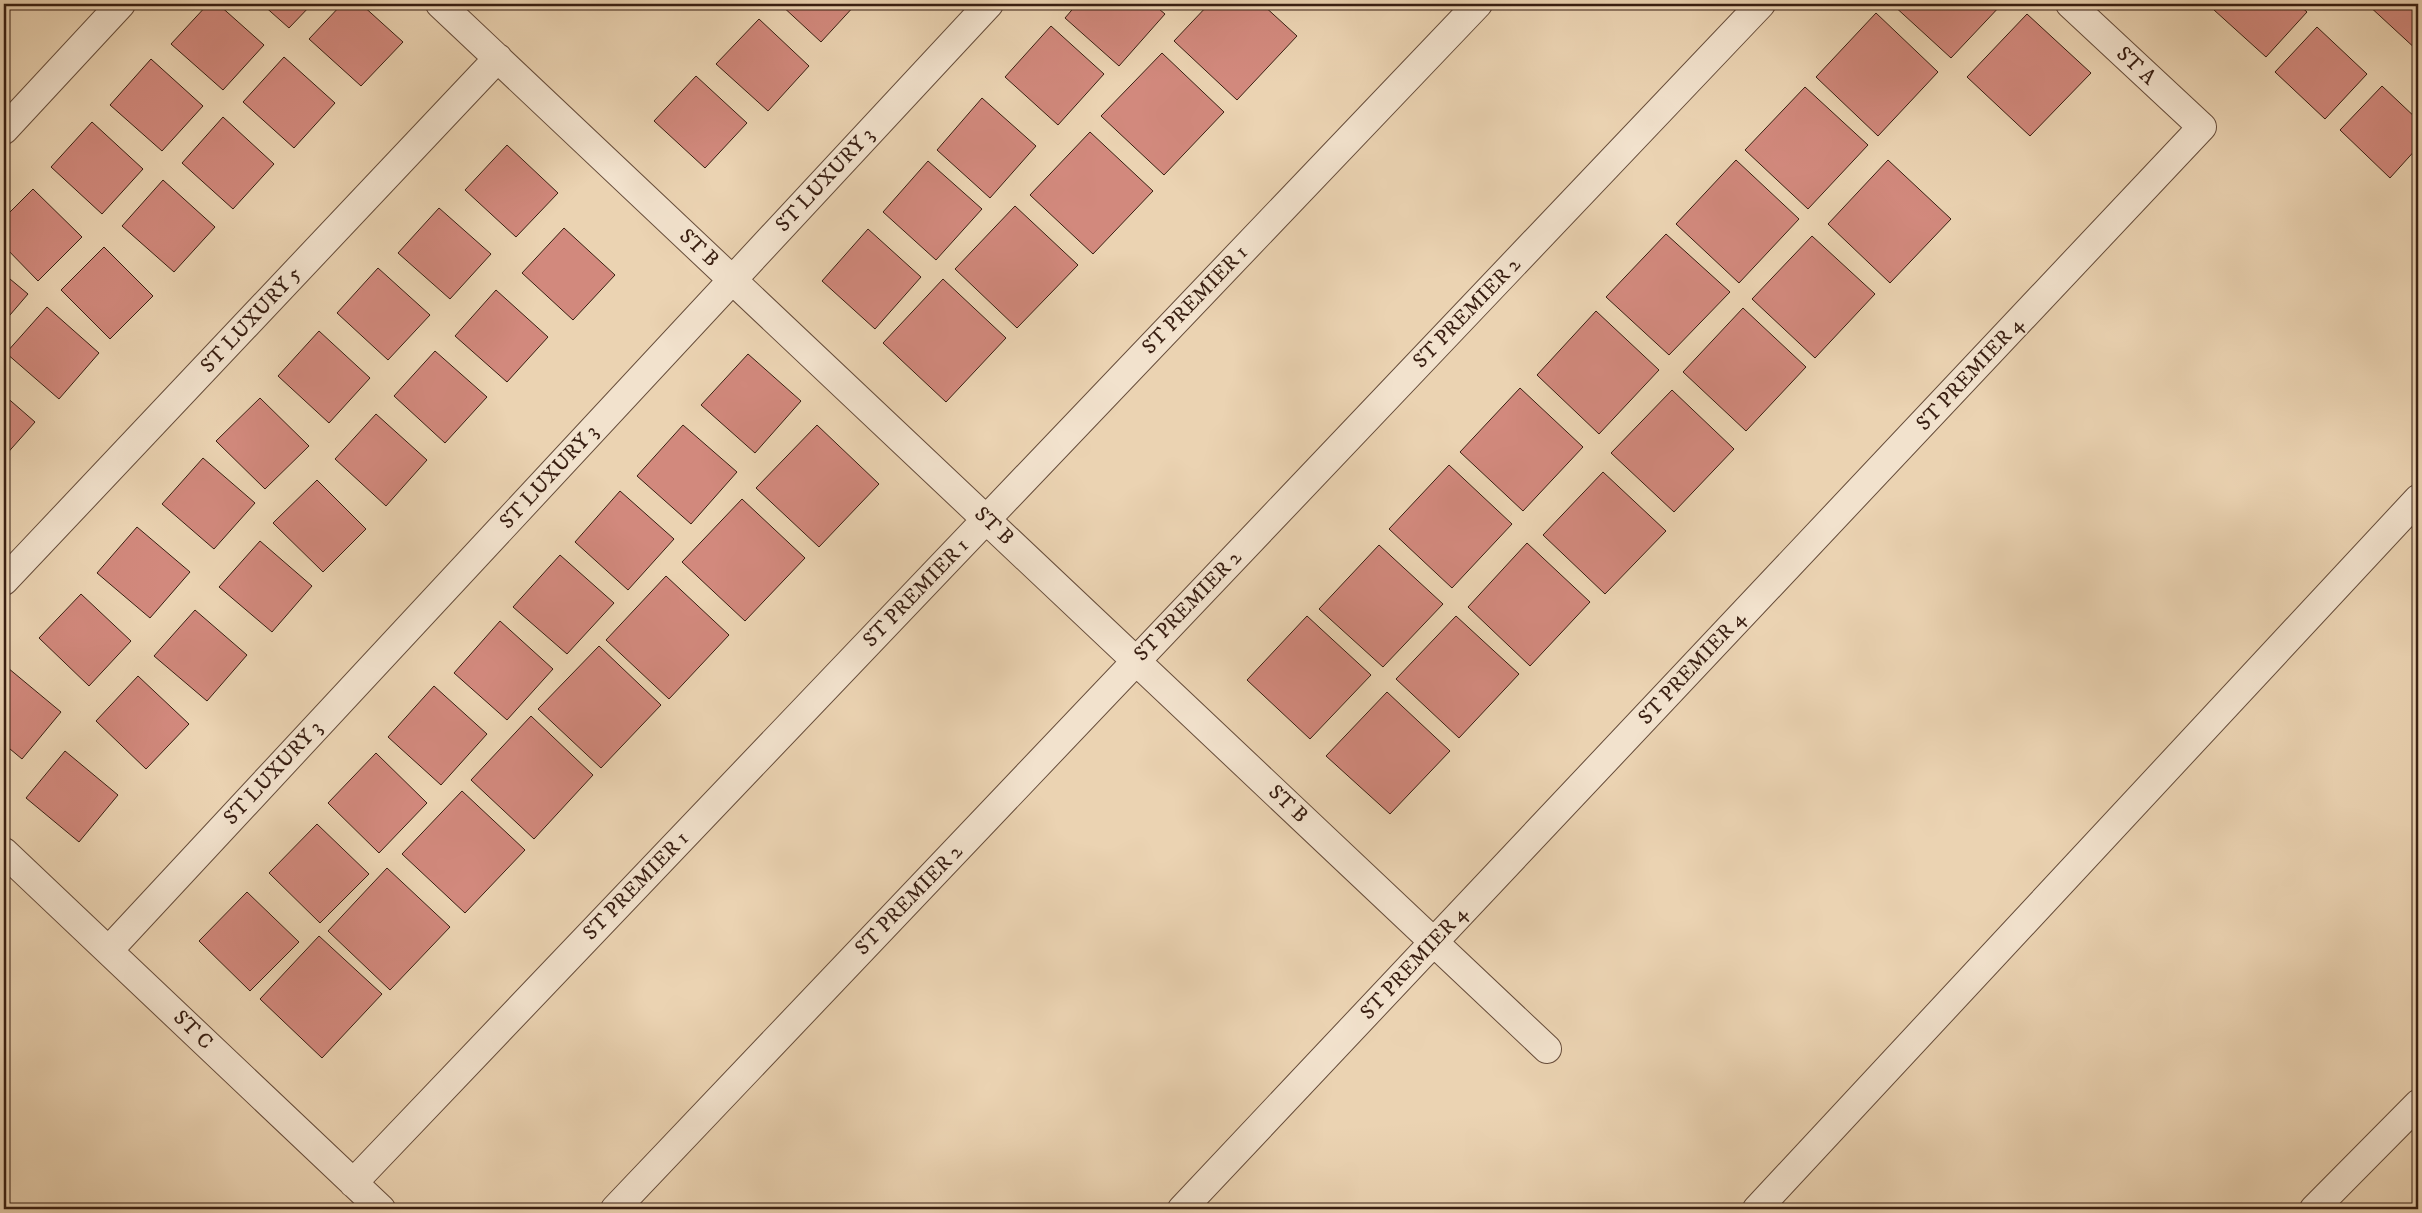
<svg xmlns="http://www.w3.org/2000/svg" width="2422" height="1213" font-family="'IM FELL DW Pica',serif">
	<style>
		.building { fill: #d2897d; stroke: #391f12 }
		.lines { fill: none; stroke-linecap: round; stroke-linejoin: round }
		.minor-casing { stroke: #664c3a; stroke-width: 30 }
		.minor { stroke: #f2e2cd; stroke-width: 28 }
		.labels { text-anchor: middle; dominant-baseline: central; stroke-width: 4; stroke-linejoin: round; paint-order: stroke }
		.street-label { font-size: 21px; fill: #391f12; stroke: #f2e2cd }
	</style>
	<rect width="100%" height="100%" fill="#ebd3b2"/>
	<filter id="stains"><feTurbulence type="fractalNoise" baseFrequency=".004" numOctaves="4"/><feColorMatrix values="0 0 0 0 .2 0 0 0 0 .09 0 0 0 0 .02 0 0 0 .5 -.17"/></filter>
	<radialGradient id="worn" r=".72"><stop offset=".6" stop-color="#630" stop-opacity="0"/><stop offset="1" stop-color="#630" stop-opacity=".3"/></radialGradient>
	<!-- building -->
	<path class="building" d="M208,4H218L264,45L223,90L171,44Z
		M262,4H312L289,28Z
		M342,4H361L403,42L361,86L309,39Z
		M780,4H856L821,42Z
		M1077,4H1153L1165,14L1119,66L1065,18Z
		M1209,4H1262L1297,36L1237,100L1174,41Z
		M1892,4H2002L1951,58Z
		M2221,4H2298L2307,12L2266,57L2214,10Z
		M2367,4H2418V51Z
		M1876,13L1938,72L1878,136L1816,77Z
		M2027,14L2091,73L2030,136L1967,77Z
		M759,19L809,66L768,111L716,64Z
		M1051,26L1104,74L1058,125L1005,77Z
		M2317,27L2367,74L2325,119L2275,72Z
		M1162,53L1224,112L1164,175L1101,116Z
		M284,57L335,103L294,148L243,102Z
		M151,59L203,106L162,151L110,105Z
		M696,76L747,123L705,168L654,121Z
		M2382,86L2418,120V147L2390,178L2340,130Z
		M1805,87L1868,145L1808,209L1745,150Z
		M982,98L1036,146L990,198L937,150Z
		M223,117L274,164L233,209L182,163Z
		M92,122L143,169L102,214L51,167Z
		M1090,132L1153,191L1093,254L1030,195Z
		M507,145L558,193L516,237L465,190Z
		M1736,160L1799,219L1739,283L1676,224Z
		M1888,160L1951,219L1890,283L1828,224Z
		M928,161L982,209L936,260L883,212Z
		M163,180L215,227L174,272L122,226Z
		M33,189L82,237L38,281L4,246V218Z
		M1015,206L1078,265L1017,328L955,269Z
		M439,208L491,254L450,299L398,253Z
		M564,228L615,275L573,320L522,273Z
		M868,229L921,277L875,329L822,281Z
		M1666,234L1730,292L1669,355L1606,297Z
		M1812,236L1875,294L1815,358L1752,299Z
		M104,247L153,296L110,339L61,290Z
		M378,268L430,315L388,360L337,313Z
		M4,274L28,294L4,322Z
		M943,279L1006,338L946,402L883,343Z
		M496,290L548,337L507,382L455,336Z
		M47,307L99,353L59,399L6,353Z
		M1743,308L1806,367L1746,431L1683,372Z
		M1596,311L1659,370L1599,434L1537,375Z
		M319,331L370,378L329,423L278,376Z
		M435,351L487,397L445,443L394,396Z
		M748,354L801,401L755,453L701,405Z
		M1520,388L1583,447L1523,511L1460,452Z
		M1672,390L1734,449L1674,512L1611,453Z
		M4,395L35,422L4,457Z
		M260,398L309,446L265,489L216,441Z
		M376,414L427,460L386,506L335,459Z
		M683,425L737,472L691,524L637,476Z
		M817,425L879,484L819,547L756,488Z
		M203,458L255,503L214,549L162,504Z
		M1449,465L1512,524L1452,588L1389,529Z
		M1603,472L1666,531L1605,594L1543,535Z
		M317,480L366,529L323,572L273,523Z
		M620,491L674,539L628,590L575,542Z
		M742,499L805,558L745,621L682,562Z
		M137,527L190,572L150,618L97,573Z
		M260,541L312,586L272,632L219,587Z
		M1527,543L1590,602L1530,666L1468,607Z
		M1379,545L1443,604L1383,667L1319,609Z
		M560,555L614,603L567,654L513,607Z
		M666,576L729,635L669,699L606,640Z
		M81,594L131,641L89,686L39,638Z
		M195,610L247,655L207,701L154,656Z
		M1307,616L1371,675L1310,739L1247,680Z
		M1456,616L1519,674L1459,738L1396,679Z
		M500,621L553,669L507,720L454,673Z
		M599,646L661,705L601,768L538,709Z
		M8,668L61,712L22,759L4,744V673Z
		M138,676L189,724L146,769L96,721Z
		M434,686L487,734L441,785L388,737Z
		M1387,692L1450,751L1390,814L1326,756Z
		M531,716L593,775L534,839L471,780Z
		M65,751L118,795L79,842L26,798Z
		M376,753L427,803L379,853L328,803Z
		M462,791L525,850L465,913L402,854Z
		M317,824L369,874L320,923L269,873Z
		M387,868L450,927L390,990L328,931Z
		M247,892L299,942L250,991L199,941Z
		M319,936L382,994L322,1058L260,999Z"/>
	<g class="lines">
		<defs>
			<path id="minor" d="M440,4L1547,1049
				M4,130L121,4
				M4,581L498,58
				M4,852L381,1209
				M109,950L989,4
				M353,1183L1478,4
				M615,1209L1761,4
				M1182,1209L2202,127L2070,4
				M1757,1209L2418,499
				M2314,1209L2418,1104"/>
		</defs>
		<!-- minor casing -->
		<use href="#minor" class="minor-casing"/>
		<!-- minor -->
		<use href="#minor" class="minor"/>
	</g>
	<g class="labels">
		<!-- street labels -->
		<g class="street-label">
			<text transform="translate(2136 66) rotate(43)">ST A</text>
			<text transform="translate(825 180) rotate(-47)">ST LUXURY 3</text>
			<text transform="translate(699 248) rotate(43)">ST B</text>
			<text transform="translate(1195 300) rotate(-46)">ST PREMIER 1</text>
			<text transform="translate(1467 313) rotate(-46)">ST PREMIER 2</text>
			<text transform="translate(251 320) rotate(-47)">ST LUXURY 5</text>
			<text transform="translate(1970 374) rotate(-47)">ST PREMIER 4</text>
			<text transform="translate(549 477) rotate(-47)">ST LUXURY 3</text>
			<text transform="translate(994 526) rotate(43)">ST B</text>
			<text transform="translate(916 593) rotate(-46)">ST PREMIER 1</text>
			<text transform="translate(1188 606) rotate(-46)">ST PREMIER 2</text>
			<text transform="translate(1692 668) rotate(-47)">ST PREMIER 4</text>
			<text transform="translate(273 773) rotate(-47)">ST LUXURY 3</text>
			<text transform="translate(1288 804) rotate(43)">ST B</text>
			<text transform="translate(636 886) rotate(-46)">ST PREMIER 1</text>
			<text transform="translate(909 900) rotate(-46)">ST PREMIER 2</text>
			<text transform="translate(1414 963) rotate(-47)">ST PREMIER 4</text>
			<text transform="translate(193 1030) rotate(44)">ST C</text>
		</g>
	</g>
	<!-- margin -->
	<rect width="2422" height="1213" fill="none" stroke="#ebd3b2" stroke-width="20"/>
	<rect x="5" y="5" width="2412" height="1203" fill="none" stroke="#391f12" stroke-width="2.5"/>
	<rect x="10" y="10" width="2402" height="1193" fill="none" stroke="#391f12"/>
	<rect width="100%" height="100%" filter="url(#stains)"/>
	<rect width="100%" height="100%" fill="url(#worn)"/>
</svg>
